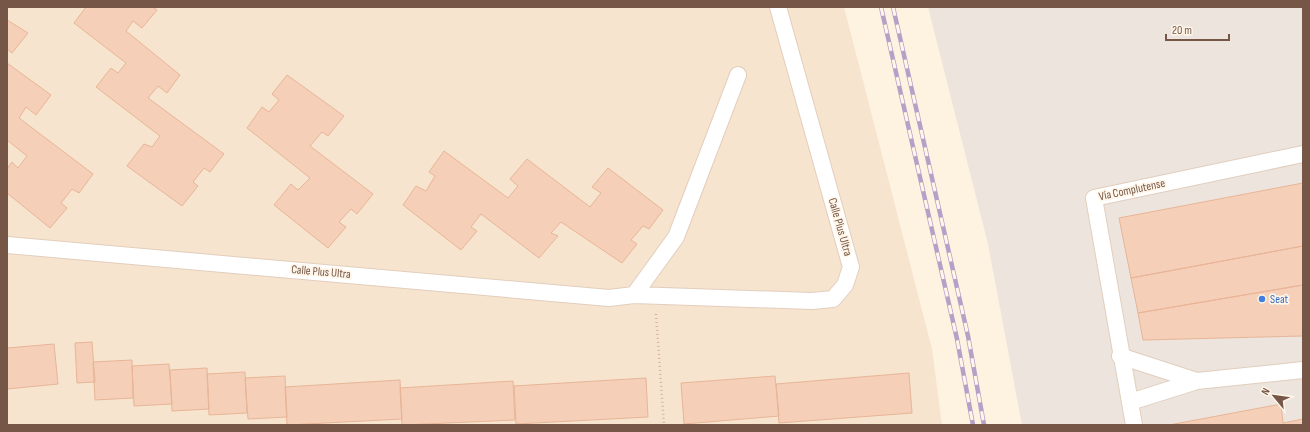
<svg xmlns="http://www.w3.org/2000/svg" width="1310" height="432" font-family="'Sofia Sans Condensed',sans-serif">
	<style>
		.residential { fill: #f6e4cf }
		.industrial { fill: #ece4dd }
		.building { fill: #f5cfb7; stroke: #e8b597 }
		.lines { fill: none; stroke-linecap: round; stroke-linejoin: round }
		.minor-casing { stroke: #e2cebd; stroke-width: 18 }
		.path { stroke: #d9b39b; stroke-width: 2.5; stroke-dasharray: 1 3; stroke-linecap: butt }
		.minor { stroke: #fff; stroke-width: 16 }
		.rail-casing { stroke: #b5a0c7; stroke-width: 4.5 }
		.rail { stroke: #fff6e9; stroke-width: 3; stroke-dasharray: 9; stroke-linecap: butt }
		.shop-dot { fill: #3f7fe0; stroke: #fff6e9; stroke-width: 1.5 }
		.labels { text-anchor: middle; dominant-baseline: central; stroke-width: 3.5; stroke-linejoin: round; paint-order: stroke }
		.street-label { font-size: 12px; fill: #765747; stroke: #fff6e9 }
		.shop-label { font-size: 12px; fill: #366cbe; stroke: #fff6e9; text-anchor: start }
	</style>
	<rect width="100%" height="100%" fill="#fef2e1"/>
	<!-- residential -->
	<path class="residential" d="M7,7H844L932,349L942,425H7Z"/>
	<!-- industrial -->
	<path class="industrial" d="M928,7H1303V425H1022L988,244Z"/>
	<!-- building -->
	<path class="building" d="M86,7H152L157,10L142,28L133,21L126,31L180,75L167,93L158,86L148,98L224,154L210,172L204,168L193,182L198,186L182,206L127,166L144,144L152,147L160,136L96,87L111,68L118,73L126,63L74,23Z
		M7,20L28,33L12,53L7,49Z
		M7,63L51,95L36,115L26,107L19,118L93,174L79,193L72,189L61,203L67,208L50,228L7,193V169L12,162L18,168L27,156L7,140Z
		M287,75L344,116L328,136L322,132L310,146L373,194L357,214L351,209L339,222L346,227L328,248L274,205L291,184L298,190L310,178L247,128L262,107L269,112L279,100L272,94Z
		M444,151L508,198L518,186L510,179L527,159L590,207L601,193L592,187L608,168L663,210L649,229L643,226L631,240L637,244L622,263L561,222L551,233L558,236L539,258L481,214L471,227L477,231L461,250L403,205L416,186L426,191L435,176L429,172Z
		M1303,183V246L1131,278L1119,218Z
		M1303,246V285L1138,313L1131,278Z
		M1303,285V336L1143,340L1138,313Z
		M92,342L95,382L77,383L75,343Z
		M54,344L58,384L7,389V348Z
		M132,360L133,398L95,400L93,362Z
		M169,364L172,404L134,406L132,366Z
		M207,368L209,409L172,411L170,370Z
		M245,372L247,413L209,415L207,374Z
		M909,373L912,413L779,423L776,384Z
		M285,376L287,417L248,419L245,378Z
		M775,376L779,416L684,424L681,383Z
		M646,378L648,417L516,424L514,386Z
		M400,380L402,419L287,425L285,387Z
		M513,381L515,420L402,425L400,388Z
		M1281,404L1283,423L1303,419V425H1169Z"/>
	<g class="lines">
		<defs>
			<path id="minor" d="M7,245L609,298L634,295L676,237L738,75
				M634,295L812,301L833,299L845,285L851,267L778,7
				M1120,356L1197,381L1303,370
				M1130,402L1197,381
				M1134,425L1094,198L1303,154"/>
		</defs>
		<!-- minor casing -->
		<use href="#minor" class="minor-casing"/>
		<!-- path -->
		<path class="path" d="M656,314L664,425"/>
		<!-- minor -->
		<use href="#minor" class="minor"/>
		<defs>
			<path id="rail" d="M881,7L957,339L973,425
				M893,7L968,336L984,425"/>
		</defs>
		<!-- rail casing -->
		<use href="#rail" class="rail-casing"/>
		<!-- rail -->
		<use href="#rail" class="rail"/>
	</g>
	<!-- markers -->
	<circle class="shop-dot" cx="1262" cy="299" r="4"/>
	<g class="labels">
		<!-- street labels -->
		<g class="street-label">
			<text transform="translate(1132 190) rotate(-12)">Vía Complutense</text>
			<text transform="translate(840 227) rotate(74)">Calle Plus Ultra</text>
			<text transform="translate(321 272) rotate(5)">Calle Plus Ultra</text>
		</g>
		<!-- shop labels -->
		<g class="shop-label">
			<text x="1270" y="299">Seat</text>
		</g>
	</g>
	<!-- border -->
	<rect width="1310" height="432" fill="none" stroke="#765747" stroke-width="16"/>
	<!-- north arrow -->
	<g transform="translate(1274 396) rotate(299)" stroke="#fff6e9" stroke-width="3" paint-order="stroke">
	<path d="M0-3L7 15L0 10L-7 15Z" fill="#765747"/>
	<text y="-6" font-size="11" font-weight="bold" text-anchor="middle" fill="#765747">N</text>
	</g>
	<!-- scale -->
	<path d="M1166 34v6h63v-6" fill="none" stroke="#765747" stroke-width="2"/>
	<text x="1172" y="34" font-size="12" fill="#765747" stroke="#fff6e9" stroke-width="3" paint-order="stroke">20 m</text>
</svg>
